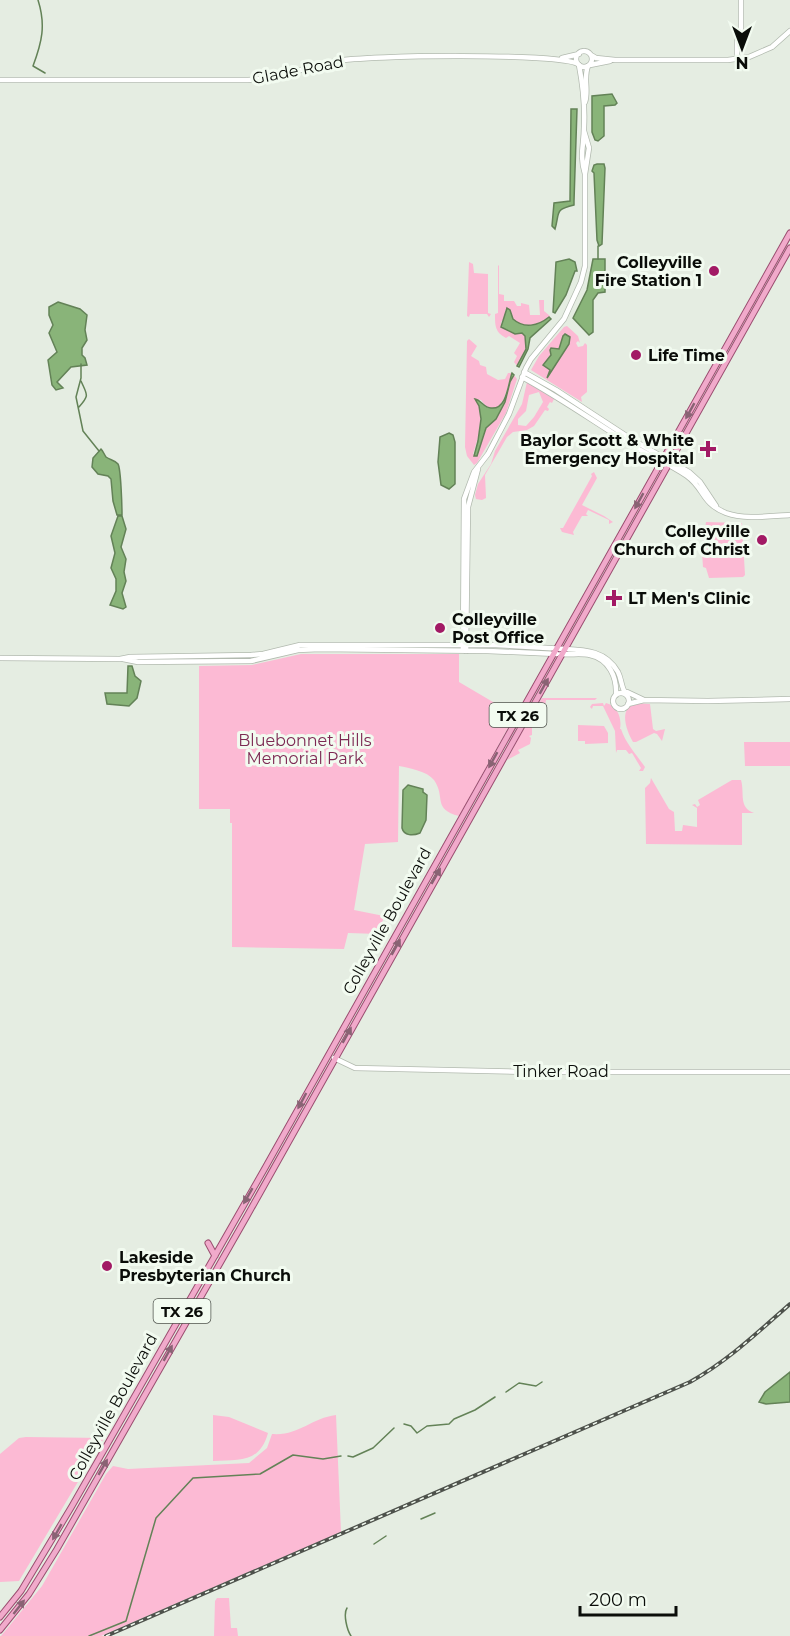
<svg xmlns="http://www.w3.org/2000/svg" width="790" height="1636" font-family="Montserrat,sans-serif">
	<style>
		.green { fill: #fcbad4; fill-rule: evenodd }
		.water { fill: #89b479; stroke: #638257; stroke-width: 1.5 }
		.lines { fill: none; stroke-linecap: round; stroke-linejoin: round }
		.stream { stroke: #638257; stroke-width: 1.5 }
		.tertiary-casing { stroke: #b2baaf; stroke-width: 6 }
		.secondary-casing { stroke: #b2baaf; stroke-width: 6 }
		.primary-casing { stroke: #9a4e70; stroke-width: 7 }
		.tertiary { stroke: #fff; stroke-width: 4.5 }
		.secondary { stroke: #fff; stroke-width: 4.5 }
		.primary { stroke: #f1aacb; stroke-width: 5 }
		.rail-casing { stroke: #4e524c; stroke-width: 4 }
		.rail { stroke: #f2fbf0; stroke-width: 1.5; stroke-dasharray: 4.5; stroke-linecap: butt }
		.oneway { fill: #896374 }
		.poi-dot { fill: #a21a65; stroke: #f2fbf0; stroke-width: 2 }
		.labels { text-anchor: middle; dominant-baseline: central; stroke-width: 6; stroke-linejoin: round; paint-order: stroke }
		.shield { fill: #f2fbf0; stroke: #50544e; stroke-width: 1.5 }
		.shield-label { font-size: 15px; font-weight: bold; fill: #0a0d09 }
		.street-label { font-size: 16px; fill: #0a0d09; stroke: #f2fbf0 }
		.poi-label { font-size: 16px; font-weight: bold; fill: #0a0d09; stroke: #f2fbf0; text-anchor: start }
		.park-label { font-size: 16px; fill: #7d2953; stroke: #f2fbf0 }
	</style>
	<rect width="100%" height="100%" fill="#e5ede2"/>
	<!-- green -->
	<path class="green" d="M469,262L473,264L474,273L488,274V313L491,314L489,317L487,314H470L469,317L467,316Z
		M499,265V294L504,295V301H514L517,306H521V303L529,305L530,315H540L539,300H544V311L550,316C539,326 525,330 513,319L509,309L505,310L506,317L501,322L503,329H508L515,334L522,333L525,336L526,349L517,366L514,362L517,356L514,353L520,343L509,336L506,338C495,332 495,326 495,314L498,313V266Z
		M567,326L578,336L580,343L578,341L576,343L578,347L583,346L585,343L587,345V392L581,397L582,402L531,370L539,356L564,327Z
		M469,339L477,346L471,356L479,361L480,365L486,367L487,374L498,380L505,379L508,373H512C507,386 501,427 481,400L475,399C487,415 478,437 473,454L477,456L486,428L497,417L505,402L510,382L514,375L517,379L506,413L477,463L474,465L467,456L465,447L467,341Z
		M527,382L554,399L552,403L550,402L547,407L549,409L548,411L545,410L534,426L527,430L513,432L507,437L485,475L486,498L482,500L476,499L475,495L478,484L491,464L495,451L522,404ZM539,392L543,402L534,417L526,426L518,425V419L526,411L529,395Z
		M594,472L597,478L582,505L604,516L613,522L609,524V520L588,510L586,514L588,516H582L573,532L574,535L562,532L560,528H563L592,476L591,474Z
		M706,522L742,523L745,575L743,577L709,578L706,568L703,567L702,552Z
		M301,654H459V682L515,715L459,816C432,809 446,797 434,780C427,771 409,768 399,766L398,842L365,844L354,910L384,916L379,934L348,933L344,949L232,947V823H230V809H199V666L252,665Z
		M542,698H597L595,700H546L544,712L532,721V735L529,736L531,738L530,744L518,750L520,753L507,760L523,730L506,760Z
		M603,703L604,706L606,703C618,706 622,719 620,729H621C626,744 636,754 645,767L643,771H639L641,768L632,753L629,754L626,750H617L616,753L615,731L603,706H593L592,709L590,707L592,704Z
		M634,703L650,704L653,729L656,731L665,729L662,741L657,734L654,733L636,742H633C626,730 619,710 634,703Z
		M578,725L604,726L608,733V743L585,744V741H578Z
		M744,742H790V766H745Z
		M651,778L669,809L674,812L675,831H682L683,825L697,827V808L692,805L695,804L697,807L700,805L698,800L732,780H741C745,794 738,807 754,813H742V845L646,844L645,788L650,783Z
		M213,1415L229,1417L268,1433C260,1463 239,1460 213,1461Z
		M336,1415L341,1532L101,1636H1L42,1586L106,1474L113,1466L128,1469L249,1463L267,1448L272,1434C299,1436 311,1418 336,1415Z
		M26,1437L104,1438L19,1581L0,1582V1454L19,1438Z
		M217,1598H229L231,1628H237L238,1636H214L215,1601Z"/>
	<!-- water -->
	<path class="water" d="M612,94L617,103L615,105L604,106V136L598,141L595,140L592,132V96Z
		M571,109H577L574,201V205C554,210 560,212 555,229L552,226L554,203L570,201Z
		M597,164H604L605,168L602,244L599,246L597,240L594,173L592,171L594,165Z
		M569,259L575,262L577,271H575L566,295L555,313L553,312L556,262Z
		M593,259H605V292L598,293L593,300V332L589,335L573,318L587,290Z
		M58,302L80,309L87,315L85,330L87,340L82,348V355L85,358L87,365L71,367L57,382L63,388L56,390L52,385L48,360L57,352L49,333L53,325L49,315V307Z
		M507,308L510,310L513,319C524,329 538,326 549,317L551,319L530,338L528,349L519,367L517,366L526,349L525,336L522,333L515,334L501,327Z
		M565,334L570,337L569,344L547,378L550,370L543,365L551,355L550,350L551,348L559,349L563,336Z
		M512,373L514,375L510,382L505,402L496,419L486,428L477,456H474L478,441L481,419L479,406L475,399C481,400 484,408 491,408C507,410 508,384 512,373Z
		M449,433L453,435L455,442V484L449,489L441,485L438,462L440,437Z
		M101,449C103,451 104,454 106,457C110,460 115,460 118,464C121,469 122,508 122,515H117L113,501L111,479L108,476L98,474L92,467L93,458Z
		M118,516H122L126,529L121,547L126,559L124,572L126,581L122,593L126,607L123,609L110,605L116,591V579L111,568L115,553L111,536Z
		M128,666H132L135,676L141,681L137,698L129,706L107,704L105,693H127Z
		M408,785L423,789V792L427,795L426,820L420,833C413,836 404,836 402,828L403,790Z
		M790,1372V1402L766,1404L759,1402L765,1392Z"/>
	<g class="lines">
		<!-- stream -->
		<path class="stream" d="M38,0C46,25 42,42 33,66L45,73
			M598,259V246
			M81,364V378L76,397L83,431L99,451
			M79,407C90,395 87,395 81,381
			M506,1392L519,1383L536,1386L542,1382
			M404,1424L411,1426L417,1433L427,1426L449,1424L454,1419L475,1410L495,1397
			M348,1456L353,1457L373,1448L394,1428
			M421,1519L435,1513
			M374,1544L386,1536
			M347,1608C343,1614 347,1630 351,1636
			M89,1636L126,1621L156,1518L193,1478L260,1474L293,1455L323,1459L341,1456"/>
		<defs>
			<path id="tertiary" d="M737,59V41L741,28V0
				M579,65C583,86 585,107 584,127C584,147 579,153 585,174
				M585,102C589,90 583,78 588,66
				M524,372L556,390L631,439L689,472L700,482L716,506
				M522,377C561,398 597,424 635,447C652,457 671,465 687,476C705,489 701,503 726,513C745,520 770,516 790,515
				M463,649L464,499L474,472L488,454L509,414L526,368L531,359L564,319L581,282L585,266V174L589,148L584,131
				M565,649C586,650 606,651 618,672C622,680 621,688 626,694
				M466,651L468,507L478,469
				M561,654C571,655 581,653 590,655C609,659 617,677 616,695
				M627,692L644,700
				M613 701a8 8 0 1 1 16 0a8 8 0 1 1-16 0Z
				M628,704L644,700L708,701L790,699"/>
			<path id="secondary" d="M576 59a8 8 0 1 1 16 0a8 8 0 1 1-16 0Z
				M591,55L596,58L615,60H728L749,57L772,47L790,31
				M562,58L579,54
				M590,65L610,61
				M0,80H248C279,78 307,67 337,61C365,55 560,53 578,64
				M0,658L120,659L130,657L251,655L263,654L300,645H496L565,649
				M123,659L138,662L251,661L298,650L320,649L488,651L557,654
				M334,1058L355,1068L531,1072H790"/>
			<path id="primary" d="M208,1243L215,1256
				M0,1617L21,1591L72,1506L265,1168L790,233
				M0,1630L29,1594L57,1549L247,1216L790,248"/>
		</defs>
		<!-- tertiary casing -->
		<use href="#tertiary" class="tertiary-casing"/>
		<!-- secondary casing -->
		<use href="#secondary" class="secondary-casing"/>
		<!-- primary casing -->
		<use href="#primary" class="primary-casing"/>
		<!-- tertiary -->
		<use href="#tertiary" class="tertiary"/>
		<!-- secondary -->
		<use href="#secondary" class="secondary"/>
		<!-- primary -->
		<use href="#primary" class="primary"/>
		<defs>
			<path id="rail" d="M106,1636L690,1382C728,1361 758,1332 790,1304"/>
		</defs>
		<!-- rail casing -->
		<use href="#rail" class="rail-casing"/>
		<!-- rail -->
		<use href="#rail" class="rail"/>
	</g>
	<!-- one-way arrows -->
	<defs><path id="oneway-solid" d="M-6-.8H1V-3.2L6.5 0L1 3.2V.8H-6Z" transform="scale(1.5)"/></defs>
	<g class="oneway">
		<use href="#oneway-solid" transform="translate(690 411) rotate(119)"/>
		<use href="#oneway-solid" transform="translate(639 501) rotate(119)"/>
		<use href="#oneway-solid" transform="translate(544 686) rotate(-61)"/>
		<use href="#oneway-solid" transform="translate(493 760) rotate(119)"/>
		<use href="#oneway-solid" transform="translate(436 876) rotate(-60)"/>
		<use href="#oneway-solid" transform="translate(396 947) rotate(-61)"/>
		<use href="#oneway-solid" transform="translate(347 1035) rotate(-61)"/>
		<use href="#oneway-solid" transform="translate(302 1101) rotate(118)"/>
		<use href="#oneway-solid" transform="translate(248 1196) rotate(120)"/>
		<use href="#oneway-solid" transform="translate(168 1353) rotate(-61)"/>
		<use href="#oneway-solid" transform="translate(103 1467) rotate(-60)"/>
		<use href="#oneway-solid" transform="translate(57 1532) rotate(120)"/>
		<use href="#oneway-solid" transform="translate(19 1607) rotate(-52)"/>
	</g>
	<!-- markers -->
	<g class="poi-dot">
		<circle cx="714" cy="271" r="6"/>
		<circle cx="636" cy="355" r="6"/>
		<path d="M705 440h6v6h6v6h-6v6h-6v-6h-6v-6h6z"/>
		<circle cx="762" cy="540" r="6"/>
		<path d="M611 589h6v6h6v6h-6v6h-6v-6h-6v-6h6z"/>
		<circle cx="440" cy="628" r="6"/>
		<circle cx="107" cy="1266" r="6"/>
	</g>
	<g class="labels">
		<!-- shield labels -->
		<g class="shield">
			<rect x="489.5" y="703" width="57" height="24" rx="4.5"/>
			<rect x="153.5" y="1299" width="57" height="24" rx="4.5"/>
		</g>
		<g class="shield-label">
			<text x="518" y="715">TX 26</text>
			<text x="182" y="1311">TX 26</text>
		</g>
		<!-- street labels -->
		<g class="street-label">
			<text transform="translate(298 70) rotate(-11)">Glade Road</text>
			<text transform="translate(387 921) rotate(-61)">Colleyville Boulevard</text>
			<text x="561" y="1071">Tinker Road</text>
			<text transform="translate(113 1407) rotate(-61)">Colleyville Boulevard</text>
		</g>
		<!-- poi labels -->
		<g class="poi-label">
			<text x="702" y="262" text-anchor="end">Colleyville<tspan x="702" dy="18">Fire Station 1</tspan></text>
			<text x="648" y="355">Life Time</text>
			<text x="694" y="440" text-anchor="end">Baylor Scott &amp; White<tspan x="694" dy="18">Emergency Hospital</tspan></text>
			<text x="750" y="531" text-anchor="end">Colleyville<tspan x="750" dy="18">Church of Christ</tspan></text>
			<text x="628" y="598">LT Men's Clinic</text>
			<text x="452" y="619">Colleyville<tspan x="452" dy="18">Post Office</tspan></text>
			<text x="119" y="1257">Lakeside<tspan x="119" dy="18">Presbyterian Church</tspan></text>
		</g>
		<!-- park labels -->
		<g class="park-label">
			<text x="305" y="740">Bluebonnet Hills<tspan x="305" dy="18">Memorial Park</tspan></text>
		</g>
	</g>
	<!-- north arrow -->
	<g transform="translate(742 48) rotate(180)" stroke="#f2fbf0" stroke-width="4.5" paint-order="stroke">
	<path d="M0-4.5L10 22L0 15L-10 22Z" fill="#0a0d09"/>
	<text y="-9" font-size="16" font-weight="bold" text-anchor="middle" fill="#0a0d09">N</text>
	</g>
	<!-- scale -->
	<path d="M580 1606v9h96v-9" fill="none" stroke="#0a0d09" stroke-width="3"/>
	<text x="589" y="1606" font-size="18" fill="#0a0d09" stroke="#f2fbf0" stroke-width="4.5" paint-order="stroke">200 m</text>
</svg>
